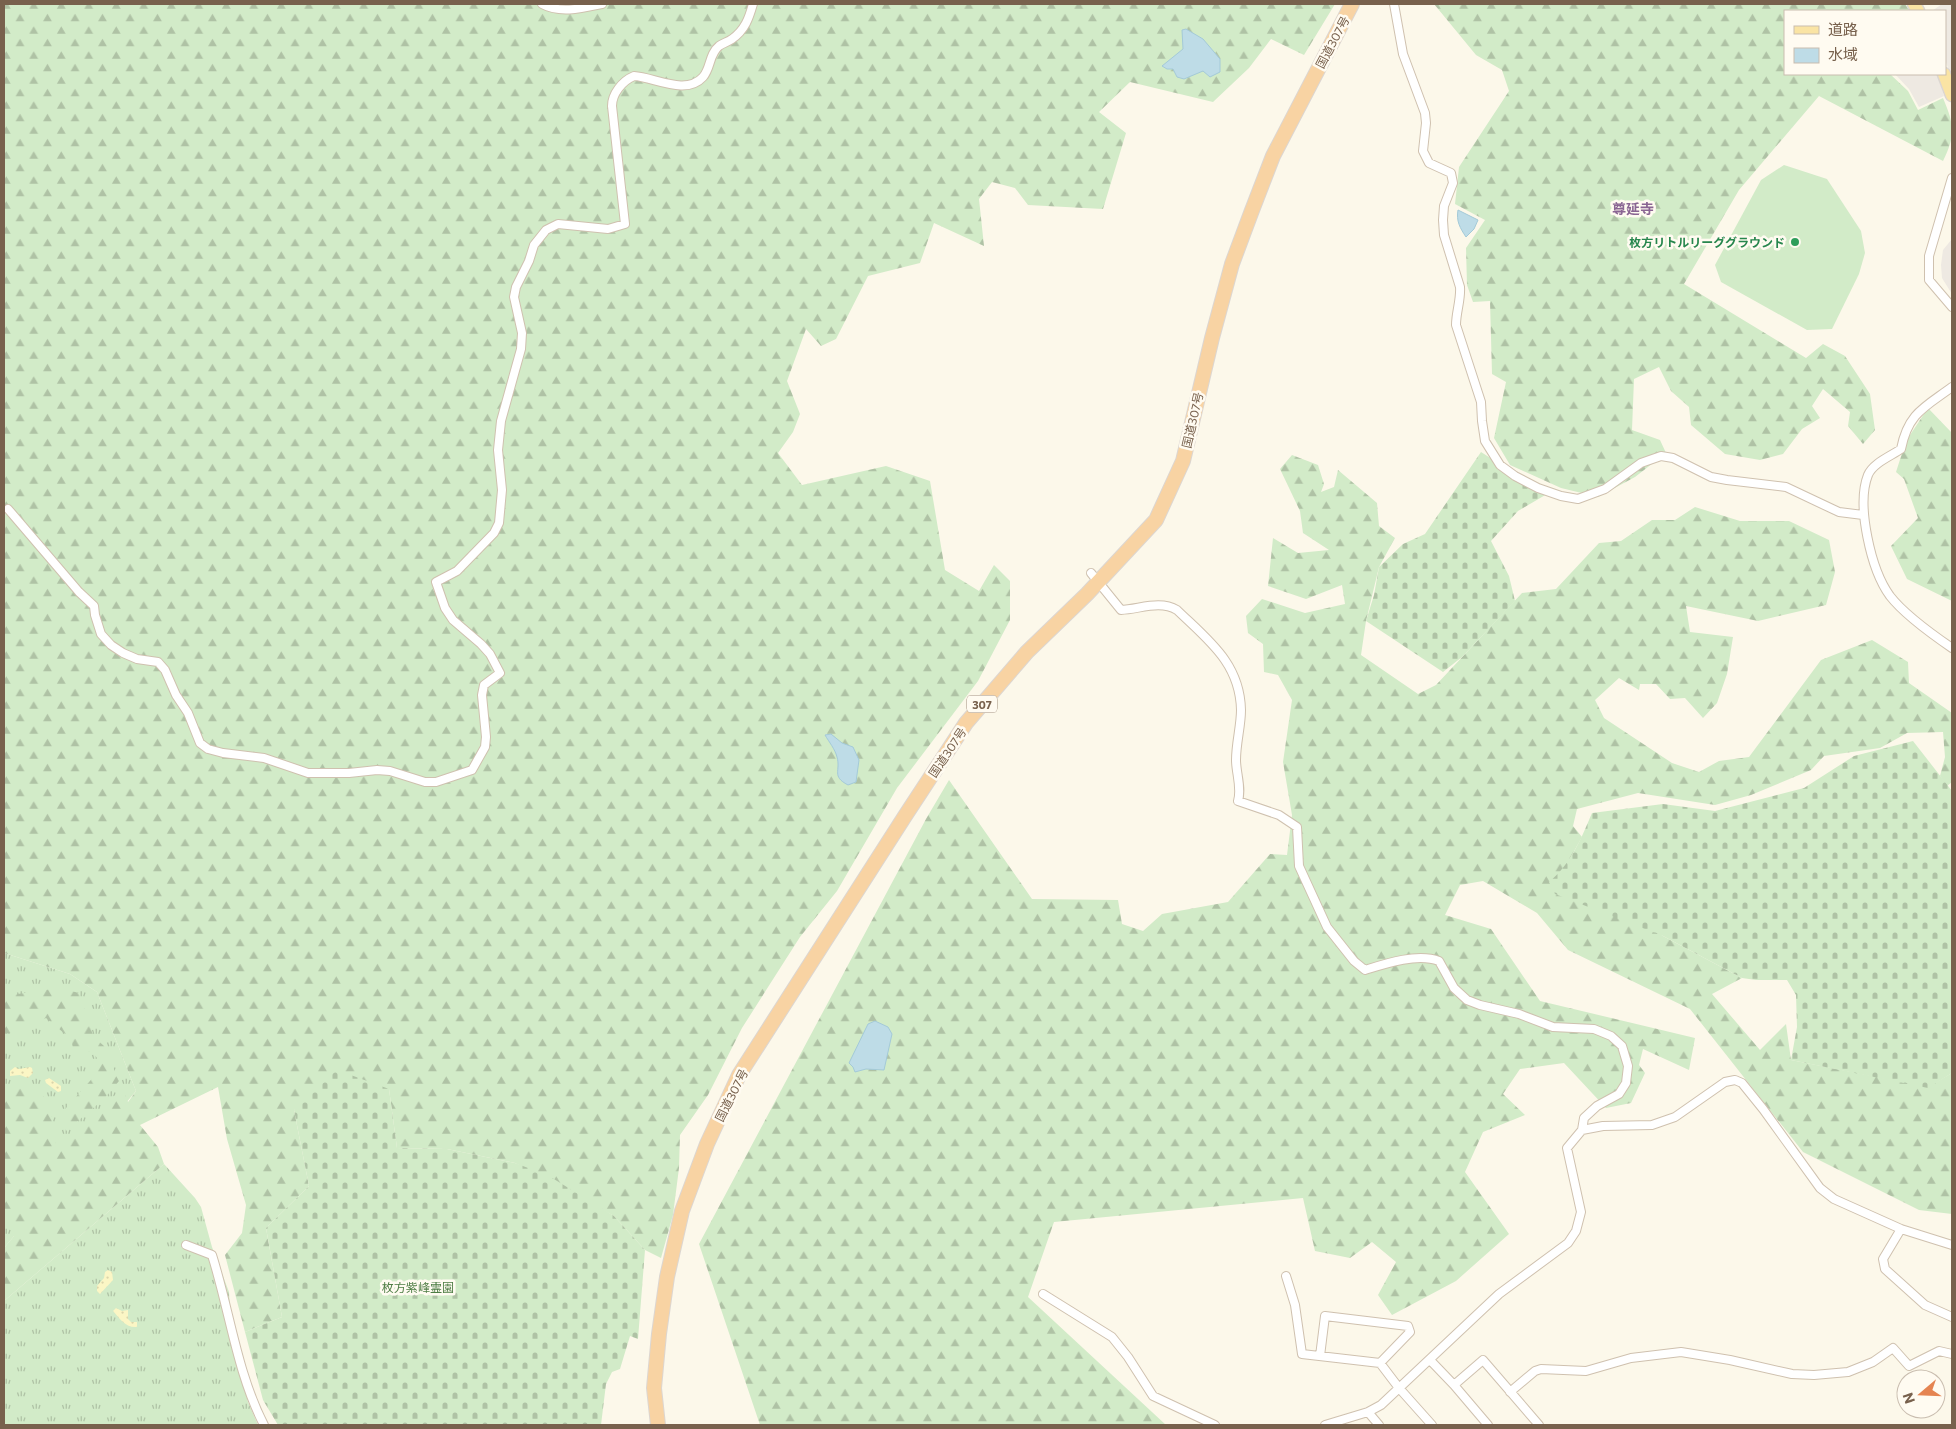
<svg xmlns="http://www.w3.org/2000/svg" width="1956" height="1429" font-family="Commissioner,'Noto Sans JP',sans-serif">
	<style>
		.industrial { fill: #eee9e2 }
		.grass { fill: url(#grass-tufts) }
		.forest { fill: url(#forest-firs) }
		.sand { fill: url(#sand-dots) }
		.cemetery { fill: url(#cemetery-stones) }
		.garden { fill: #d2ebc8 }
		.water { fill: #bedce7; stroke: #a4cad8 }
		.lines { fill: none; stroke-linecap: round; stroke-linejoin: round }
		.minor-casing { stroke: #cfc1af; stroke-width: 10 }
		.primary-casing { stroke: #dcd6d1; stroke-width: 15 }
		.trunk-casing { stroke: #dcd6d1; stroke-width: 16 }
		.minor { stroke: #fff; stroke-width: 8 }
		.primary { stroke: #fae4a4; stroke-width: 12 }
		.trunk { stroke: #f8d3a3; stroke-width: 14 }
		.leisure-dot { fill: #2e9e5b; stroke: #fffbf1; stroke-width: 2 }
		.labels { text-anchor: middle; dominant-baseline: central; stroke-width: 5; stroke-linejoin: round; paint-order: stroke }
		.shield { fill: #fffbf1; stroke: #a08f7e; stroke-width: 1 }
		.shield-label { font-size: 11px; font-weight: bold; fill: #78614d }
		.street-label { font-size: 12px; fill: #78614d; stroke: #fffbf1 }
		.leisure-label { font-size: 12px; font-weight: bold; fill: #27864d; stroke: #fffbf1; text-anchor: end }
		.park-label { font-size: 12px; fill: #4e7d44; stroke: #fffbf1 }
		.neighbourhood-label { font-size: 14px; font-weight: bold; fill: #8a6593; stroke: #fffbf1 }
	</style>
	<defs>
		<pattern id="grass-tufts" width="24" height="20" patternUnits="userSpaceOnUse" patternTransform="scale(1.25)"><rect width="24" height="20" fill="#d2ebc8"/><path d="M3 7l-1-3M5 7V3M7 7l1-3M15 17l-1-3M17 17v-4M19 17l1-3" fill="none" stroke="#afc2a5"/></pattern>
		<pattern id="forest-firs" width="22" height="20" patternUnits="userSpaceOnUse" patternTransform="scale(1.25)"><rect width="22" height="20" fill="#d2ebc8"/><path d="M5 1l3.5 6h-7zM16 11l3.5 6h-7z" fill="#afc2a5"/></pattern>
		<pattern id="sand-dots" width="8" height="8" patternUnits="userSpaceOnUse" patternTransform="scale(1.25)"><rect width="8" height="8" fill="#fbf6c5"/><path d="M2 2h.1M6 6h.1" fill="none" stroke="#dbd5ab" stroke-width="1.8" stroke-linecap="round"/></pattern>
		<pattern id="cemetery-stones" width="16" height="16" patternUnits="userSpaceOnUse" patternTransform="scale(1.25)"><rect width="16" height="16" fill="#d2ebc8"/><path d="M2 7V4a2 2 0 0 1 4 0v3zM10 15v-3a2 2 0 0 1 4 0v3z" fill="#afc2a5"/></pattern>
	</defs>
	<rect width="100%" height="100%" fill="#fcf8ea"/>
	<!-- industrial -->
	<path class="industrial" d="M1942,4H1952V80L1945,59V11H1932Z
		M1895,74H1937L1944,96L1919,107L1909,89Z
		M1952,239V294L1942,278L1941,265L1943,250Z"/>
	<!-- grass -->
	<path class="grass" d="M4,953L70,974L97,992L136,1091L4,1248Z
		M164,1164L195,1198L201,1207L212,1247L229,1292L232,1341L248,1402L258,1425H4V1301Z"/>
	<!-- forest -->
	<path class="forest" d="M4,4H1335L1304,55L1271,39L1249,68L1213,102L1130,82L1099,112L1126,133L1103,209L1028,205L1015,188L992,182L979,199L984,246L934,223L920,263L868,276L836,339L821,346L806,329L787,381L800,414L793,432L778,453L802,485L886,466L930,481L945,570L979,591L994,565L1010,581V620L978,681L897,788L837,891L800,937L742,1028L708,1095L680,1135L679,1168L673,1215L661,1258L645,1250L614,1216L515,1163L447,1149L397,1148L389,1089L294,1110L309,1186L266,1228L282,1317L245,1332L225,1255L242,1233L246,1205L227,1139L218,1087L140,1125L158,1147L164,1164L4,1301V1248L14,1236L4,1214V1087C59,1088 48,1105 57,1148L123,1088L128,1102L136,1091L97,992L70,974L4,953Z
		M1434,4H1905L1910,11H1785V74H1890L1908,91L1918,110L1943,98C1954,124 1956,135 1943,161L1819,96L1739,190L1684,284L1806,358L1823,344L1845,356L1870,394L1875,430L1863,444L1848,426L1850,412L1823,389L1812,406L1820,418L1802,429L1783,454L1760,460L1725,454L1691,425L1689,407L1671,391L1659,367L1634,379L1632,430L1660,440L1666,453L1635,477L1598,497L1561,488L1510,465L1494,438L1506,382L1492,374L1490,301L1473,302L1467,285L1466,248L1485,220L1455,204L1459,167L1509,91L1502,70L1476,55Z
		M1928,408L1952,433V601L1907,579L1891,546L1918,518L1904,479L1896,472L1906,441Z
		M1292,455L1318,465L1324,484L1321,492L1334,487L1338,470L1377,503L1379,526L1395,538L1379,567L1366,621L1361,655L1418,694L1436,685L1522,593L1556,589L1599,543L1621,541L1652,520H1675L1695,507L1740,521H1789L1829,540L1835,572L1826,605L1758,621L1686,606L1690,632L1733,637L1727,674L1717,703L1703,718L1685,698L1670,699L1656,684H1640L1639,690L1619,678L1595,700L1604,718L1672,763L1699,772L1719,761L1749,757L1821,660L1872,640L1908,662L1909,683L1952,713V782L1947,786L1940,776L1945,757L1943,732L1907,733L1880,748L1824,756L1811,770L1751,795L1715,805L1638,793L1577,809L1573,826L1582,837L1563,871L1663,936L1742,978L1712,994L1760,1050L1786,1024L1791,1060L1928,1087L1952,1073V1214L1919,1210L1803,1152L1690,1009L1568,950L1537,913L1483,881L1460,885L1445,915L1491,929L1540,1001L1695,1038L1689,1070L1643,1049L1639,1065L1645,1073L1631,1103L1606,1108L1564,1063L1520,1069L1503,1094L1525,1115L1483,1132L1465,1172L1509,1234L1456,1281L1392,1315L1378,1295L1396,1262L1372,1242L1350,1258L1315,1251L1303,1198L1054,1222L1028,1297L1166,1425H760L699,1244L926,819L949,780L1032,899L1118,900L1122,924L1143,931L1162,914L1228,902L1270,854L1287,855L1292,815L1283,762L1292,700L1278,675L1264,672L1263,644L1248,633L1246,616L1262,599L1305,613L1345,604L1342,585L1306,599L1268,586L1273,538L1298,553L1329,550L1303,533L1300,511L1280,469Z
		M59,988L79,993L94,1037L104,1046L119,1081L104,1099L66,1131L59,1116L97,1073L98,1059L92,1052L73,1048L71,1039L46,1018L18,1032L4,1034V996Z"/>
	<!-- sand -->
	<path class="sand" d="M15,1067L19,1069L30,1067L32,1068L33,1073L28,1078L20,1075L10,1076V1071Z
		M49,1078L61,1086V1091L58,1092L46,1083L45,1080Z
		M108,1270L112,1272L113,1280L100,1294L97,1291V1286L104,1278L105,1272Z
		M116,1308L122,1311L128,1310V1319L131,1322H137V1327C126,1328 120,1319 113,1311Z"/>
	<!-- cemetery -->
	<path class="cemetery" d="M1481,452L1547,494L1518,511L1491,541L1509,576L1515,601L1462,657L1443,672L1366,621L1374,595L1379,567L1403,544L1425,534Z
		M1913,741L1952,791V1073L1928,1088L1791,1060L1797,1027L1796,995L1787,980H1756L1742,978L1663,936L1555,894L1549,882C1571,864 1581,839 1592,813L1663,804L1715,811L1804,788L1854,756Z
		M337,1070L389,1089L397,1148L447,1149L515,1163L549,1176L614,1216L645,1250L638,1339L630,1336L620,1369L612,1372L606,1384L601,1425H278L263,1400L245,1332L282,1317L266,1228L309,1186L294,1110Z"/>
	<!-- garden -->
	<path class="garden" d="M1784,165L1827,179L1861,231L1865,253L1859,274L1832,329L1807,330L1721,282L1715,265L1761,180Z"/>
	<!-- water -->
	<path class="water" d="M1186,29L1203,39L1220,59V72L1210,77L1203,71L1184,79L1177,77L1173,69H1167L1162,66L1183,49L1182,30Z
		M1458,210L1478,220L1474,229L1466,237C1460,228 1456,221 1458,210Z
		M831,734L842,743L853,747L859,760L856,782L848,785C831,776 841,771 837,757C835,749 829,742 825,735Z
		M875,1021L888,1027L892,1034L884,1070L866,1069L855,1072L853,1067L849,1063L868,1024Z"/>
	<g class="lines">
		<defs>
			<path id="minor" d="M542,4C560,14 583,8 602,4
				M1394,4L1403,54L1425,113L1426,123L1423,151L1429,163L1451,173L1453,183L1444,206L1443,220L1444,235L1460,287C1461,300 1456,312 1456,325L1481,402L1482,421L1485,441L1500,465L1515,476L1538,488L1561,496L1578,499L1605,489L1641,463L1661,456L1673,458L1711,477L1727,480L1786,487L1839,512L1863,515
				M1952,178L1929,256V280L1952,307
				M1952,387C1925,407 1908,413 1901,449C1891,456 1873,463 1868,475C1856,505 1871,570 1890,596C1904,614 1933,635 1952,648
				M8,509L79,592L94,606L95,615L101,634L111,645L123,653L137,659L158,662L165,670L176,695L188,713L200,743L208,749L223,753L264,758L308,773H349L377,770L390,771L425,782H436L472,770L485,747L486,737L482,695L484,685L500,673L490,654L481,644L453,620L445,608L436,582L457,571L494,533L499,523L502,490L498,450L501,421L521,349L522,333L514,297L516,287L529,261L534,245L546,230L558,224L608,229L625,224L612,106C612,94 622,81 634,76C654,77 686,96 703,77C711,68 709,54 719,46C723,43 728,42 732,39C745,30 749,18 753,4
				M1091,573L1121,610C1140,609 1160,600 1177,610C1208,640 1240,663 1241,710C1241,726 1236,743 1236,760C1236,773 1242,788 1238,801L1279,815L1297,827L1299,866L1327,927L1354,961L1365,970C1387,963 1418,953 1439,961L1454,988L1467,1000L1480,1005L1519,1014L1553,1027L1594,1029L1611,1036L1622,1046L1628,1066L1626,1083L1619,1094L1597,1106L1584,1118L1582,1130L1567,1148L1581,1212L1576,1231L1568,1243L1499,1294L1381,1405L1368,1412L1325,1425
				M1582,1130L1603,1126L1652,1125L1675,1117L1725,1082L1735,1080L1742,1083L1763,1109L1820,1188L1834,1199L1901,1229L1952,1245
				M1901,1229L1883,1259L1885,1269L1925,1305L1952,1317
				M186,1245L212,1255C230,1312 237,1373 264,1425
				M1286,1276L1295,1305L1302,1354L1380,1363L1399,1388L1432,1425
				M1043,1294L1112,1337L1128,1357L1153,1396L1215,1425
				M1320,1356L1325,1316L1408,1326L1410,1332L1380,1363
				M1430,1360L1454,1385L1488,1425
				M1454,1385L1483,1360L1539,1425
				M1510,1392L1535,1371L1541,1369L1586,1371L1631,1358L1681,1352L1730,1360L1792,1374L1814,1375L1848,1372L1873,1362L1893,1348L1909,1366L1939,1351L1952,1354
				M1368,1412L1379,1425"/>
			<path id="primary" d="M1914,4L1918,11
				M1944,74L1952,95"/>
			<path id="trunk" d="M658,1425L654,1388L659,1334L667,1277L682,1211L707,1144L739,1075L905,816L966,723L1027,652L1087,594L1156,520L1183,461L1212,338L1232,264L1251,213L1273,156L1352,4"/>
		</defs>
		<!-- minor casing -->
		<use href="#minor" class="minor-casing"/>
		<!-- primary casing -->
		<use href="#primary" class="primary-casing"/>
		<!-- trunk casing -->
		<use href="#trunk" class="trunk-casing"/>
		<!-- minor -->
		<use href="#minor" class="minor"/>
		<!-- primary -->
		<use href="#primary" class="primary"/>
		<!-- trunk -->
		<use href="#trunk" class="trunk"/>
	</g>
	<!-- markers -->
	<circle class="leisure-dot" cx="1795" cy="242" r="5"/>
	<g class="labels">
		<!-- shield labels -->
		<rect class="shield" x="967" y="695.5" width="30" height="17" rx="4"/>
		<g class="shield-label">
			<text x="982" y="704">307</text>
		</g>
		<!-- street labels -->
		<g class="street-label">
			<text transform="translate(1332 42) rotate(-62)">国道307号</text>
			<text transform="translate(1192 420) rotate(-77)">国道307号</text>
			<text transform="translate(947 752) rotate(-56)">国道307号</text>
			<text transform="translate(731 1095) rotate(-63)">国道307号</text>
		</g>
		<!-- leisure labels -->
		<g class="leisure-label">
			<text x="1785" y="242">枚方リトルリーググラウンド</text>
		</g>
		<!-- park labels -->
		<g class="park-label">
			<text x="418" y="1287">枚方紫峰霊園</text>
		</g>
		<!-- neighbourhood labels -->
		<g class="neighbourhood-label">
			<text x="1633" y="208">尊延寺</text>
		</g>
	</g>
	<!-- border -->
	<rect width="1956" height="1429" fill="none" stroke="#78614d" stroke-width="10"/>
	<!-- legend -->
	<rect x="1784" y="10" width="162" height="65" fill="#fffbf1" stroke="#c9bdaf"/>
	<rect x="1794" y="26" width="25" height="8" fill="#fae4a4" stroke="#c9bdaf"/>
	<text x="1828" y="35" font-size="15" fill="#78614d">道路</text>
	<rect x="1794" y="48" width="25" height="15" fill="#bedce7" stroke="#c9bdaf"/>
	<text x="1828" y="60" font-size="15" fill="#78614d">水域</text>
	<!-- north arrow -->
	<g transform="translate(1921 1394) rotate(251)"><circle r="24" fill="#fffbf1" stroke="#c9bdaf"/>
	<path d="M0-4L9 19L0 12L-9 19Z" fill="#e58451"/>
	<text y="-8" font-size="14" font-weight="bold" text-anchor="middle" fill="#78614d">N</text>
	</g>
</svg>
